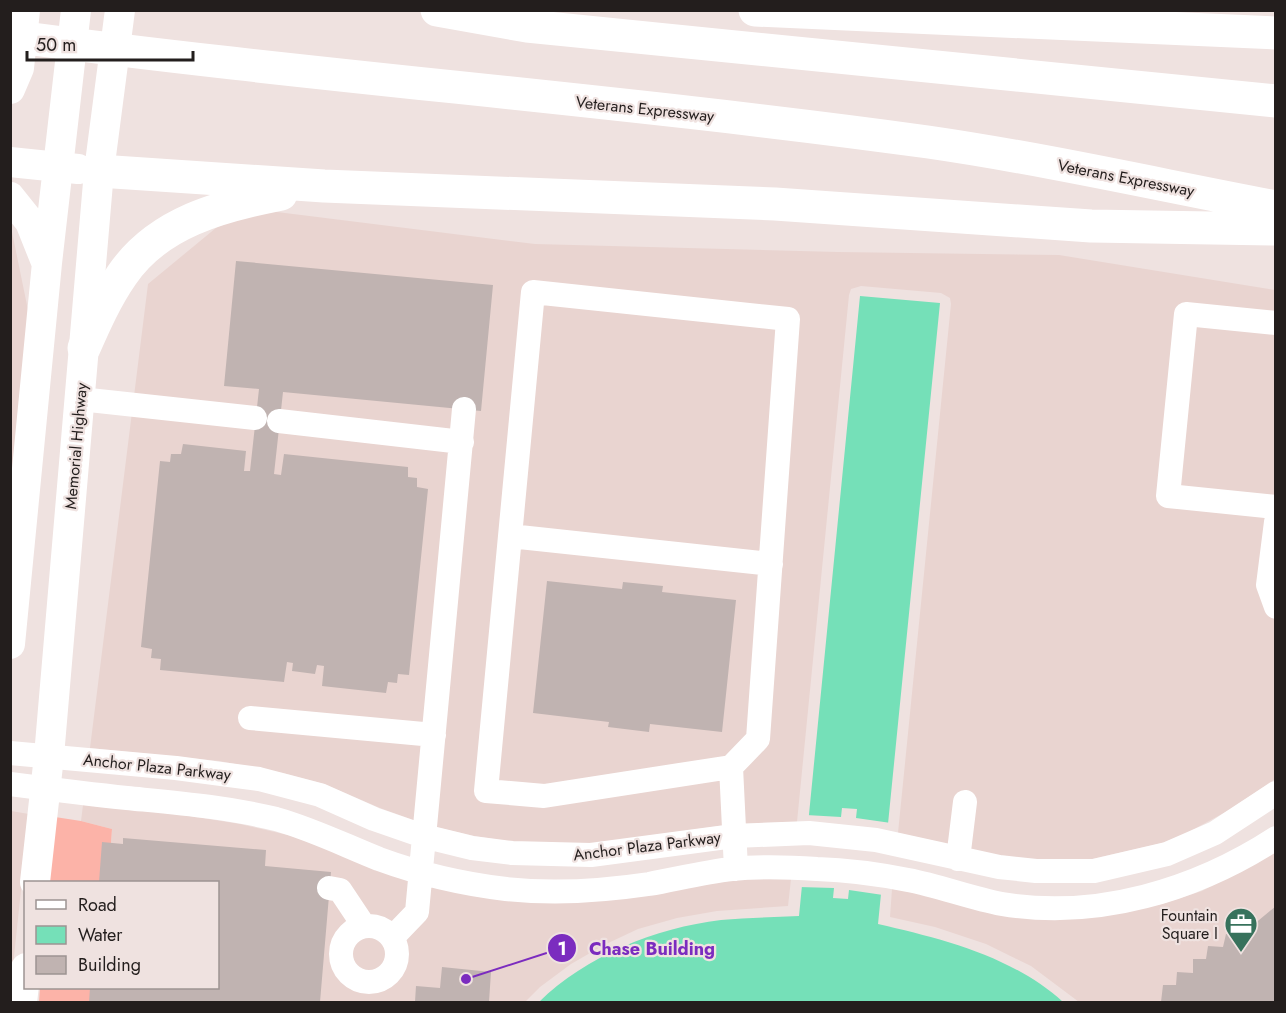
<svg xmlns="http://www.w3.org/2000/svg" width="1286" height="1013" font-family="Jost,sans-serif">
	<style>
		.built { fill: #e9d4d0 }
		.green { fill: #fcb3a8 }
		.water { fill: #75e0b8 }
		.pier { fill: #efe2e0 }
		.building { fill: #c0b3b1 }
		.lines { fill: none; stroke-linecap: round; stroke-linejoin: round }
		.minor { stroke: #fff; stroke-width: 24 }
		.major { stroke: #fff; stroke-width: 30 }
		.highway { stroke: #fff; stroke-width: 33 }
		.labels { text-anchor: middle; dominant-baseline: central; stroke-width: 4.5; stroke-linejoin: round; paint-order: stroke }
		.street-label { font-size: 16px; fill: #231e1d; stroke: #efe2e0 }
		.poi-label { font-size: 16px; fill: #231e1d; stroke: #efe2e0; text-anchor: end }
		.leader { fill: none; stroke: #7b2cbf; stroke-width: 2 }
		.callout-dot { fill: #7b2cbf; stroke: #efe2e0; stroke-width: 2 }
		.mark-label { font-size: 18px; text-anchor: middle; font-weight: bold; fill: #fff }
		.callout-label { font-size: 18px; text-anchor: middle; font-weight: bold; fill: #7b2cbf; stroke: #efe2e0; stroke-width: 4.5; stroke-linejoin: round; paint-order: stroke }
	</style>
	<rect width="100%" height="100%" fill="#efe2e0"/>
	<!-- built -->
	<path class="built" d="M261,210L535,244L838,252L1059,255L1275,290V779L1231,809L1185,834L1162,843L1092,859L1037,860L1001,856L898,833L951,304L950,298L941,293L861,286L851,289L849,295L797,822L733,824L590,844L513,842L474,836L427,825L380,808L324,784L283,773L219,761L90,748L148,284L228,218Z
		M11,227L29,315L11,503Z
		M83,805L177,814L240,824L292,836L417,883L706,884L738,880L791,879L788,906L717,911L677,918L638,929L604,945L571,964L540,987L525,1002H99L100,988H218V882H108L112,829L81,821Z
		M11,811L29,814L11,985Z
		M1275,852V1002H1079L1031,966L986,944L935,927L890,917L892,889L1122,913L1165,903L1202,891Z"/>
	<!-- green -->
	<path class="green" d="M55,817L81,821L112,829L108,882H49Z
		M40,988H100L99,1002H39Z"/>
	<!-- water -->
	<path class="water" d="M860,296L940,303L878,924C943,939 1012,956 1063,1002H539C586,956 655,928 721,920C746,918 773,917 799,916Z"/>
	<!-- pier -->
	<path class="pier" d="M842,808L857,809L856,818L891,823L883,895L849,890L848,899L833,898L834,888L799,887L806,815L841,817Z"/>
	<!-- building -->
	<path class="building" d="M236,261L493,285L481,411L283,392L274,474L281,475L284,454L408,467V477L417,478V487L428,489L409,675L398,674L397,683L388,682L386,693L322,686L324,666L317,665L315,674L292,671L293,663L287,662L284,682L160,670L161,659L151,658L152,649L141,647L160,461L170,462L171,454H181L183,444L246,451L244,471H250L259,389L224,386Z
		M547,581L622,589L623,582L663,586L662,592L736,600L722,732L650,724L649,732L608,727L609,722L533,713Z
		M123,838L266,850L265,866L331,872L320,1002H89L90,988H218V882H99L102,842L123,844Z
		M1276,906V1002H1161L1163,985H1176L1177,972L1193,973V959H1206L1208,946L1223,947L1226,934L1241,935Z
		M442,967L491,972L489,1002H415L416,986L440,988Z"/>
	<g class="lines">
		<!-- minor -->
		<path class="minor" d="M1276,323L1186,314L1168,496L1276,507
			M80,399L255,418
			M279,421L462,442
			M1276,522L1268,585L1276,607
			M510,536L771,564
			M250,718L434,735
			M10,753L176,768L259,779L320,795L374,819L423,836L472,848L512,853L591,855L734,836L809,833L876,840L999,867L1036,871H1094L1167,854L1215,833L1276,793
			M731,767L758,739L788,319L533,292L486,791L544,796L731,767L736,869
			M10,784C49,789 88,794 127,798C177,803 227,807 276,819C312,829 344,845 379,859C420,874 463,884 506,889C553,894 602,891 649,884C677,879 704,872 732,869C760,866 789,867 817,869C847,870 878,874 908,880C940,886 970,898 1002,904C1097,920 1196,890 1276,838
			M958,859L965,802
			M329,888L340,890L364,926
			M341 954a28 28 0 1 1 56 0a28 28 0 1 1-56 0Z
			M392,938L417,912L464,409"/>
		<!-- major -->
		<path class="major" d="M10,89L19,68L25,10
			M10,162L78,169
			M10,197L30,222L46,262
			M10,644L47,263L76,10
			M35,882L49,756L99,171L120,10
			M22,1002L26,968"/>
		<!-- highway -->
		<path class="highway" d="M437,10L527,26L1276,101
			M755,10L1276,33
			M10,36C316,77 623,100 928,142C1045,159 1160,185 1276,207
			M99,171L324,186L775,204L1091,226L1276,229
			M84,348C95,323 106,298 122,275C158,222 221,206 281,194"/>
	</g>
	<!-- icons -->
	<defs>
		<symbol id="office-pin" viewBox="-11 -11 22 30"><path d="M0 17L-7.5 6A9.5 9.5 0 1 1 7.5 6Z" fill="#37725c" stroke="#efe2e0"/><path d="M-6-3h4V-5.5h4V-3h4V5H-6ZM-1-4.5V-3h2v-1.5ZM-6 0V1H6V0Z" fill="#fff"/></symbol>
	</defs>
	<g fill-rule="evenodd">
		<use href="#office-pin" x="1222" y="905" width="38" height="52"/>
	</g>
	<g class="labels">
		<!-- street labels -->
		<g class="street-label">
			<text transform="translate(645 109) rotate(6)">Veterans Expressway</text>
			<text transform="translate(1126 178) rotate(11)">Veterans Expressway</text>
			<text transform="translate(76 446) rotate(-85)">Memorial Highway</text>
			<text transform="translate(157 767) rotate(6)">Anchor Plaza Parkway</text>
			<text transform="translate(647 846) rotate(-7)">Anchor Plaza Parkway</text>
		</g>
		<!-- poi labels -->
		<g class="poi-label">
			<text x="1218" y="915">Fountain<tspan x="1218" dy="18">Square I</tspan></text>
		</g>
	</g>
	<!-- callouts -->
	<path class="leader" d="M466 979L562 948"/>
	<g class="callout-dot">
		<circle cx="466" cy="979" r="6"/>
		<circle cx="562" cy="948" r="15"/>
	</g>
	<g class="mark-label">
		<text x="562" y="955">1</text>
	</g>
	<g class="callout-label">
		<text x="652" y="955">Chase Building</text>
	</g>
	<!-- border -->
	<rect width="1286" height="1013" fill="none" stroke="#231e1d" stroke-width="24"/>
	<!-- legend -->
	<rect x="24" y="881" width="195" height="108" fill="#efe2e0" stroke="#9d9492" stroke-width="1.5"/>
	<rect x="36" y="900" width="30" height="9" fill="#ffffff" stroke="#9d9492" stroke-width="1.5"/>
	<text x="78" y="911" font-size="18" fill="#231e1d">Road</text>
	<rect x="36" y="926" width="30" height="18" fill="#75e0b8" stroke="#9d9492" stroke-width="1.5"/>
	<text x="78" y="941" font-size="18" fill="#231e1d">Water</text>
	<rect x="36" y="956" width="30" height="18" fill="#c0b3b1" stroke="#9d9492" stroke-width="1.5"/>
	<text x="78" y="971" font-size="18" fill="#231e1d">Building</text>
	<!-- scale -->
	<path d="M27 51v9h166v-9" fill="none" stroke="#231e1d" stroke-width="3"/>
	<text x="36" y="51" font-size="18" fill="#231e1d" stroke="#efe2e0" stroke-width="4.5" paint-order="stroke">50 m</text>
</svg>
